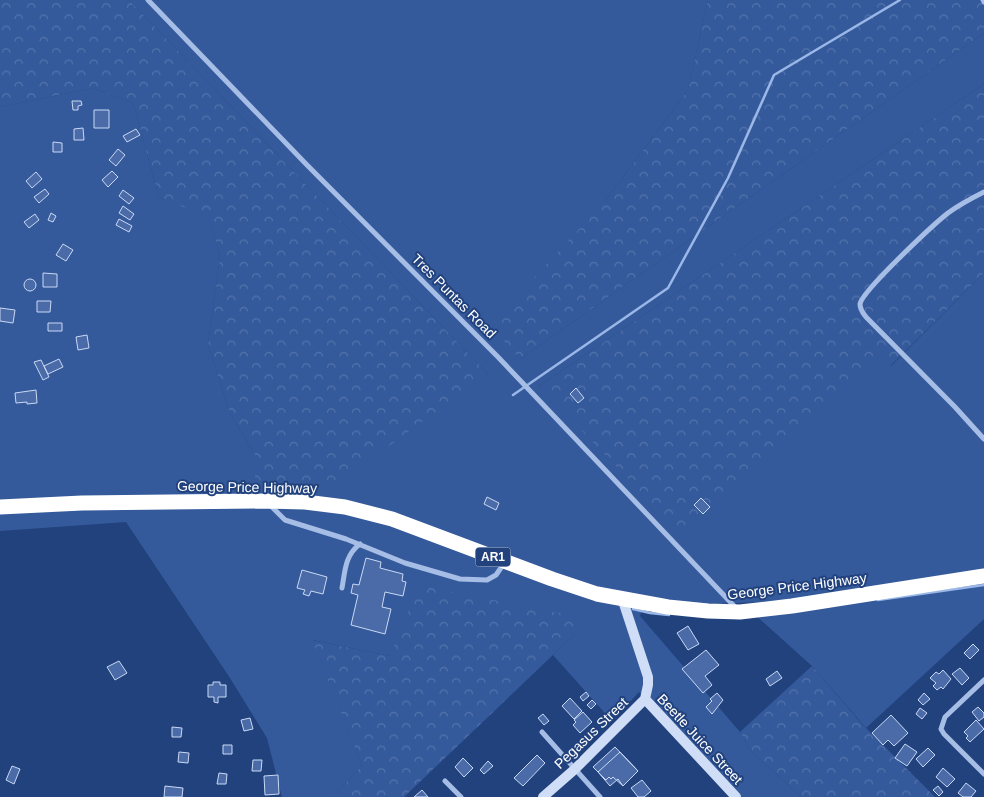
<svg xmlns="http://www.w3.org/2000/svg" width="984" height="797" font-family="Helvetica,sans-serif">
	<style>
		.green { fill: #355a9c }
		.forest { fill: url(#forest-crowns) }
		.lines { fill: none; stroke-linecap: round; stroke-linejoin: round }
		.stream { stroke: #9ab7e8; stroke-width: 2.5 }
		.building { fill: #4a6ba7; stroke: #c9d9f5 }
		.street { stroke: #a6bde6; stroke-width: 5 }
		.secondary { stroke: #d0ddf6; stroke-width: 10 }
		.highway { stroke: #fff; stroke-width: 15 }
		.labels { text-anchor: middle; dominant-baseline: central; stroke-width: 4; stroke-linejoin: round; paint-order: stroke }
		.shield { fill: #22427e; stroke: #bdc6d8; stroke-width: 1 }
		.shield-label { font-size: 12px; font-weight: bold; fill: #fff }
		.street-label { font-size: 14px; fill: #fff; stroke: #22427e }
	</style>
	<defs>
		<pattern id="forest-crowns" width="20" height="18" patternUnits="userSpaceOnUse" patternTransform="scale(1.25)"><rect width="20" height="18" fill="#355a9c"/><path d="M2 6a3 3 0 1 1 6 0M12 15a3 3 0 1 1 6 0" fill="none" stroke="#5373ab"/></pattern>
	</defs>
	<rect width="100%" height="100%" fill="#22427e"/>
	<!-- green -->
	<path class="green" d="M129,0H708L688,90L606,200L520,359L984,33V84L539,386L877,351L891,366L984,273V570L950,574L795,599L760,602L643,607L640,616L740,732L749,749L801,797H739L639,692L612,721L553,655L575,634L390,656L313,640L362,765L333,797H282L267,738L230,678L126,522L0,531V107L92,88L133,103L159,197L209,217L220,257L208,344L229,411L255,455L488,374Z
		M984,580V619L866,728L812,666L753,613Z"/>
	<!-- forest -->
	<path class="forest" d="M0,0H129L488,374L338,483L255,486V455L229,411L208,344L220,257L209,218L159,197L133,103L92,88L0,107Z
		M708,0H984V33L520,359L490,325L606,200L688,90Z
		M984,84V273L890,366L877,352L685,538L539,386Z
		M419,585L574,616L580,624L575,634L404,797H333L362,765L312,640L390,656Z
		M812,666L861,723L935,797H801L749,749L740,732Z"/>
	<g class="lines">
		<!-- stream -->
		<path class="stream" d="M513,395L668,288L728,178L774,75L900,0
			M878,600L984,585
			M633,609L650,613L669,615"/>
	</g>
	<!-- building -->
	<path class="building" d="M72,101H81L82,105L78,106V110H73Z
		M94,110H109V128H94Z
		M83,128L84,140H74V129Z
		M136,129L140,135L127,142L123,136Z
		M53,142L62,143V152H53Z
		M118,149L125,155L116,166L109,160Z
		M112,171L118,177L108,187L102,180Z
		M36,172L42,179L32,188L26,181Z
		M45,189L49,194L39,203L34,197Z
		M123,190L134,198L129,204L119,196Z
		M123,206L134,214L130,220L119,213Z
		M51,213L56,216L53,222L48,220Z
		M35,214L39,220L29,228L24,222Z
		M119,219L132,226L129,232L116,225Z
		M63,244L73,250L66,261L56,255Z
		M43,273L57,274V287H43Z
		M24 285a6 6 0 1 1 12 0a6 6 0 1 1-12 0Z
		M37,301H51L50,312H37Z
		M0,308L15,310L13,323L0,321Z
		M48,323H62V331H48Z
		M87,335L89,348L78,350L76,337Z
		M59,359L63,367L48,374L44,366Z
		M41,360L49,377L43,380L34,362Z
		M576,388L584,398L578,403L570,394Z
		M36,390L37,403L27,404V402L16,403L15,393Z
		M487,497L499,503L496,510L484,504Z
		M701,498L710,507L703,514L694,505Z
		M366,558L381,562L380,568L403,574L402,581L406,582L403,596L385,592L382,607L391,609L385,634L351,625L358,595L351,593L353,584L359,585Z
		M302,570L327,577L323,594L311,591L309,596L303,594L305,590L297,588Z
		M688,626L699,644L688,650L677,633Z
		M973,644L979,650L970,659L964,653Z
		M706,650L719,665L705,676L712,685L703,693L682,669Z
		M119,661L127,673L115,680L107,667Z
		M960,668L969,678L962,685L952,674Z
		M943,670L951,679L943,689L941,687L937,690L933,686L936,683L930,678L936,672L939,674Z
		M777,671L782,678L770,686L766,679Z
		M213,682H220V685H226V697H218V703L214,702V697H208V685H213Z
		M586,692L589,696L583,701L580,697Z
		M717,693L723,700L712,714L706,707L712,701L710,699Z
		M924,693L930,699L923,705L918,700Z
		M570,698L582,711L574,719L562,706Z
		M592,700L596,704L591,709L587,705Z
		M978,707L984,713V717L979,721L972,712Z
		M920,708L927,713L922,719L916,714Z
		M583,712L592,722L580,733L573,725L576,722L574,720Z
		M543,714L549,721L544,725L538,718Z
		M891,715L908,733L894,746L888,740L883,745L872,733Z
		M250,718L253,729L244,731L241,720Z
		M976,720L984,729L970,742L966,738L968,736L964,732Z
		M172,727L182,728L181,737H172Z
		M905,744L917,752L907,766L895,758Z
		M223,745H232V754H223Z
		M615,747L638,771L623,786L613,777L611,779L609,777L606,780L593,767Z
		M928,748L935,755L923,767L916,759Z
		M179,752L189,753L188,763L178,762Z
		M620,752L638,771L623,786L618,779L610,786L598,772Z
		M537,755L545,763L523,786L514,778Z
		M463,758L473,768L464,777L455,767Z
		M253,760H262L261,771H252Z
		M488,761L493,766L484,774L480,770Z
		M12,766L20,769L14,784L6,780Z
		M943,768L955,779L947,787L936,777Z
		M219,773L227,774L226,784H217Z
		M278,775L279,794L265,795L264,776Z
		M642,780L651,791L644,797H638L631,788Z
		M966,783L976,791L971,797H963L958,793Z
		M165,786L183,788L182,797H164Z
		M938,786L943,792L939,796L933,790Z
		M422,790L428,797H414Z"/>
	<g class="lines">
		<!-- street -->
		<path class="street" d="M148,0L307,165L498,357L736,608
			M983,0L984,2
			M984,192C972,198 959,205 948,213C934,224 862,291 860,304C860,310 863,313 866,317L955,407L984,439
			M270,505L285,520L346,539L405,563L460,579L487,580L496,575L505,562
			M342,588C345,571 345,555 360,544
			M984,680L945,717L941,729L944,734L984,774
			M542,732L600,797
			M445,781L461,797"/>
		<!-- secondary -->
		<path class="secondary" d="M645,699L736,797
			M543,797L575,769L645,699L648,685V677L622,598"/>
		<!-- highway -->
		<path class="highway" d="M0,507L82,503L266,501L305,502L345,507L392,519L552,579L597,594L668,607L708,611L740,612L792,606L984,576"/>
	</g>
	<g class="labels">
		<!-- shield labels -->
		<rect class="shield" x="475.5" y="547.5" width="35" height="19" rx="4"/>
		<g class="shield-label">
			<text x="493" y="557">AR1</text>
		</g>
		<!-- street labels -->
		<g class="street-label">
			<text transform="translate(454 296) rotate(45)">Tres Puntas Road</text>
			<text transform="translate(247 487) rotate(1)">George Price Highway</text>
			<text transform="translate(797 586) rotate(-7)">George Price Highway</text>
			<text transform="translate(591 733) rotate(-44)">Pegasus Street</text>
			<text transform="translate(700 739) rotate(47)">Beetle Juice Street</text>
		</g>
	</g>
</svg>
